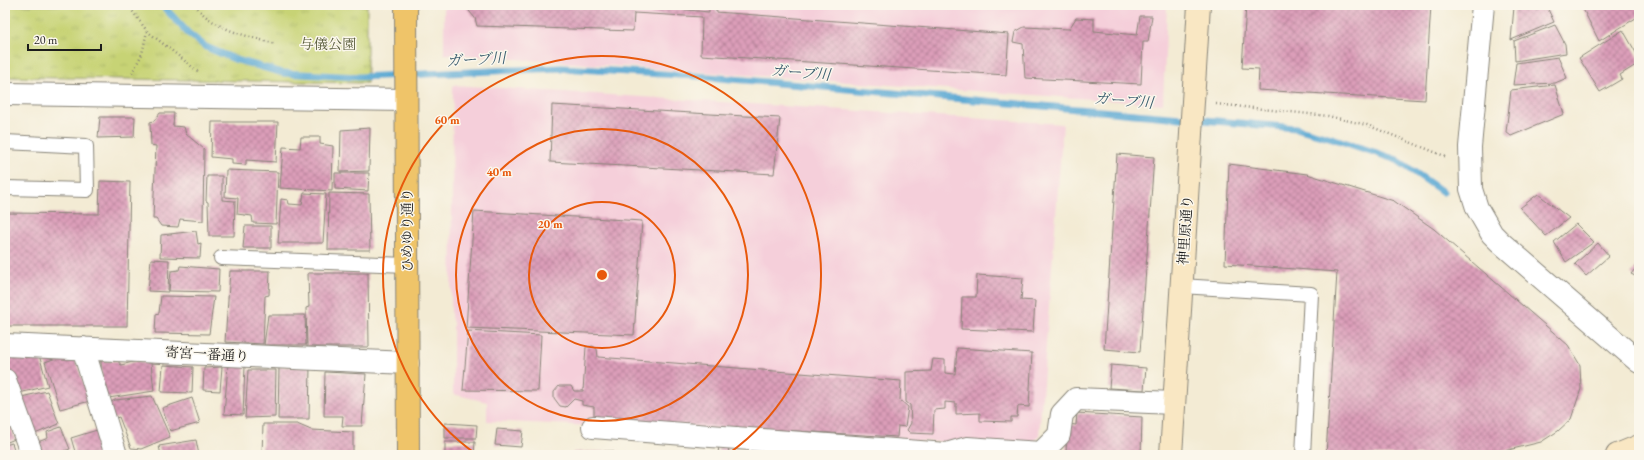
<svg xmlns="http://www.w3.org/2000/svg" width="1644" height="460" font-family="'EB Garamond','Noto Serif JP',serif">
	<style>
		.built { fill: #f5cfda }
		.grass { fill: url(#grass-tufts); stroke: #727848 }
		.lines { fill: none; stroke-linecap: round; stroke-linejoin: round }
		.stream { stroke: #5aa8d3; stroke-width: 7 }
		.building { fill: url(#building-cross-hatch) }
		.lane-casing { stroke: #888478; stroke-width: 16 }
		.street-casing { stroke: #888478; stroke-width: 24 }
		.secondary-casing { stroke: #888478; stroke-width: 24 }
		.highway-casing { stroke: #888478; stroke-width: 24 }
		.path { stroke: #888478; stroke-width: 2.5; stroke-dasharray: 1 3; stroke-linecap: butt }
		.lane { stroke: #fff; stroke-width: 14 }
		.street { stroke: #fff; stroke-width: 22 }
		.secondary { stroke: #f9e7c3; stroke-width: 22 }
		.highway { stroke: #efc469; stroke-width: 22 }
		.ring { fill: none; stroke: #e8590c; stroke-width: 2 }
		.labels { text-anchor: middle; dominant-baseline: central; stroke-width: 3; stroke-linejoin: round; paint-order: stroke }
		.park-label { font-size: 14px; fill: #585c3b; stroke: #fbf7ec }
		.street-label { font-size: 14px; fill: #1c1c1c; stroke: #fbf7ec }
		.water-label { font-size: 15px; font-style: italic; fill: #385b6e; stroke: #fbf7ec }
		.centre { fill: #e8590c; stroke: #fbf7ec; stroke-width: 2 }
		.ring-label { font-size: 12px; text-anchor: middle; font-weight: bold; fill: #e8590c; stroke: #fbf7ec; stroke-width: 3; stroke-linejoin: round; paint-order: stroke }
	</style>
	<defs>
		<pattern id="grass-tufts" width="24" height="20" patternUnits="userSpaceOnUse"><rect width="24" height="20" fill="#c7d375"/><path d="M3 7l-1-3M5 7V3M7 7l1-3M15 17l-1-3M17 17v-4M19 17l1-3" fill="none" stroke="#aab565"/></pattern>
		<pattern id="building-cross-hatch" width="8" height="8" patternUnits="userSpaceOnUse"><rect width="8" height="8" fill="#dc9eb9"/><path d="M0 0l8 8M0 8l8-8" fill="none" stroke="#b28096"/></pattern>
	</defs>
	<rect width="100%" height="100%" fill="#fbf7ec"/>
	<filter id="ink" filterUnits="userSpaceOnUse"><feTurbulence type="fractalNoise" baseFrequency=".025" numOctaves="2"/><feDisplacementMap in="SourceGraphic" scale="8" xChannelSelector="R" yChannelSelector="G"/><feConvolveMatrix kernelMatrix="1 2 1 2 8 2 1 2 1" color-interpolation-filters="sRGB"/></filter>
	<filter id="wash" filterUnits="userSpaceOnUse"><feTurbulence type="fractalNoise" baseFrequency=".012" numOctaves="4" result="noise"/><feDisplacementMap in="SourceGraphic" scale="16" xChannelSelector="R" yChannelSelector="G"/><feGaussianBlur stdDeviation="0.9" result="paint"/><feColorMatrix in="noise" values="0 0 0 0 0 0 0 0 0 0 0 0 0 0 0 0 0 1.4 0 .05"/><feComposite in="paint" operator="in"/></filter>
	<g filter="url(#wash)">
		<rect width="100%" height="100%" fill="#f3ebd4"/>
		<!-- built -->
		<path class="built" d="M444,5H1167L1163,104L444,54Z
			M453,85L1063,124L1039,436L1028,446L487,421V402L453,394V323L451,317Z"/>
		<!-- grass -->
		<path class="grass" d="M5,5H367V83L5,77Z"/>
		<g class="lines">
			<!-- stream -->
			<path class="stream" d="M162,5L188,33L206,47L237,60L283,73L358,77L561,68L696,76L1296,128L1332,138L1397,160L1443,192"/>
		</g>
		<g id="blocks">
			<!-- building -->
			<path class="building" d="M464,5H634L709,12V5H716V12L1009,34L1006,75L701,55L702,17L634,13L633,31L477,26L475,18Z
				M1246,5H1431L1425,100L1258,90L1259,69L1242,68Z
				M1546,5L1554,22L1511,40L1514,7H1532L1537,10Z
				M1581,5H1639V16L1599,41Z
				M1140,16H1152L1148,42H1143L1141,84L1025,78L1023,44L1013,42L1015,32L1024,27L1069,29L1076,18L1094,19V31L1137,35Z
				M1555,25L1565,44L1566,53L1515,61L1514,41Z
				M1623,30L1639,58V63L1620,75L1622,79L1600,92L1579,58Z
				M1558,57L1567,78L1555,83L1513,85L1516,63Z
				M1555,85L1564,114L1511,136L1506,132L1511,90Z
				M552,105L780,118L774,174L550,162Z
				M160,113H174L173,126L184,127L186,134L204,149L203,221L180,219L178,227L161,226L156,219H153L156,146L151,145L150,122L154,121Z
				M100,117H135L134,137L98,138Z
				M212,122H278L276,162L246,160V165L232,164V159L211,157Z
				M370,128L369,171L340,172L341,130Z
				M301,137H320V144L333,146L332,191L280,188L283,147L300,148Z
				M1117,154L1154,157L1140,352L1104,349Z
				M1229,164L1307,174L1394,201L1434,229L1568,345L1580,365L1581,389L1571,419L1558,431L1541,442L1488,455H1326L1337,272L1225,264Z
				M226,170L278,172L276,224L253,223L252,216L237,214L238,198L225,197Z
				M335,173H369L368,191L335,189Z
				M207,176H222V200L235,201L234,236H209L208,202L206,201Z
				M100,181L130,182L127,326H5V213L99,214Z
				M304,193L326,194L323,243H278L281,199L288,200L289,204L302,205Z
				M329,193L369,194L370,250H328Z
				M1538,194L1569,218L1546,236L1520,208Z
				M474,211L642,221L634,335L466,328Z
				M1576,224L1594,242L1566,262L1554,242Z
				M245,226H271V248H243Z
				M196,231L198,244L201,243L200,258L160,257L161,235Z
				M1598,243L1609,256L1586,276L1575,264Z
				M151,259L169,260L168,292L148,291Z
				M1639,264V278L1631,274Z
				M180,266L219,269L218,292L169,291L171,271L179,270Z
				M230,271H270L269,295L265,296L263,344L225,342Z
				M308,273H368L369,347H307L306,308L309,307Z
				M977,275L1023,278L1021,300L1035,301L1033,332L961,329L962,297H976Z
				M161,296L214,297L209,334L155,333L156,314L159,313Z
				M268,315H305L306,345H264Z
				M468,331L541,335L538,391L463,390Z
				M593,346L597,349L598,357L901,381L900,400L908,407L905,427L898,426L897,437L594,419V407L582,405V401L574,399L566,407L560,406L554,398V392L559,386H571L574,391H583L586,347Z
				M957,348L1032,353L1029,407L1018,406L1017,417H1011V422L980,421V413L956,414V403L945,402V409L934,410L933,434L910,433L907,430L911,423L910,405L906,402V372L931,371L933,359L945,360V373L955,374Z
				M5,353L24,354L25,358L39,355L48,386L15,394L5,360Z
				M59,357L75,359L90,401L60,409L45,362Z
				M101,361H118L121,365L137,361L151,363L154,391L102,399Z
				M163,365L193,367L192,393L161,392Z
				M228,365L245,366L243,415L224,414Z
				M1111,365L1146,368L1144,390L1109,388Z
				M310,366L309,419H278L279,367Z
				M222,367L220,391L203,390L204,368Z
				M248,370H276L275,417L245,418Z
				M325,372L366,374L362,426H342L343,416H324Z
				M47,391L59,424L30,436L17,398Z
				M152,396L170,437L141,449L131,448L119,417L113,419L107,404L115,400Z
				M192,398L200,423L170,431L162,408Z
				M5,411L15,439L5,443Z
				M1077,413L1142,417L1141,455H1066L1067,424L1076,425Z
				M445,423L477,425L476,438H445Z
				M263,424H297L311,430L353,432V455H262Z
				M61,427L70,449L53,455H33V444L48,438L47,432Z
				M497,429L523,431L521,447L495,445Z
				M97,430L107,455H76L71,438Z
				M196,440L199,455H161L159,446Z
				M445,442H475L474,455H445Z
				M12,443L16,455H5V445Z
				M719,444H728L729,455H718Z
				M613,451L614,455H573V452Z
				M775,452H798V455H774Z"/>
		</g>
	</g>
	<g filter="url(#ink)">
		<use href="#blocks" fill-opacity="0" stroke="#888478" stroke-width="1"/>
		<g class="lines">
			<defs>
				<path id="lane" d="M5,142L86,146L87,190L5,188
					M221,258L407,265
					M1181,286L1311,294L1303,455"/>
				<path id="street" d="M1483,5L1470,147L1471,189L1477,208L1492,234L1500,242L1639,362
					M5,94L406,100
					M5,345L408,363
					M83,348L116,455
					M5,380L32,455
					M593,427L946,454L967,448L1041,453L1059,435L1062,414L1076,399L1174,403"/>
				<path id="secondary" d="M1171,455L1199,5
					M1617,455L1639,446"/>
				<path id="highway" d="M406,5L408,455"/>
			</defs>
			<!-- lane casing -->
			<use href="#lane" class="lane-casing"/>
			<!-- street casing -->
			<use href="#street" class="street-casing"/>
			<!-- secondary casing -->
			<use href="#secondary" class="secondary-casing"/>
			<!-- highway casing -->
			<use href="#highway" class="highway-casing"/>
			<!-- path -->
			<path class="path" d="M128,5L147,31L200,73
				M195,5C213,30 248,36 276,44
				M132,73L142,54L147,31
				M1216,104L1328,116L1367,125L1447,157"/>
			<!-- lane -->
			<use href="#lane" class="lane"/>
			<!-- street -->
			<use href="#street" class="street"/>
			<!-- secondary -->
			<use href="#secondary" class="secondary"/>
			<!-- highway -->
			<use href="#highway" class="highway"/>
		</g>
	</g>
	<!-- distance rings -->
	<g class="ring">
		<circle cx="602" cy="275" r="73"/>
		<circle cx="602" cy="275" r="146"/>
		<path d="M476 454A219 219 0 1 1 728 454"/>
	</g>
	<g class="labels">
		<!-- park labels -->
		<g class="park-label">
			<text x="328" y="44">与儀公園</text>
		</g>
		<!-- street labels -->
		<g class="street-label">
			<text transform="translate(407 230) rotate(-90)">ひめゆり通り</text>
			<text transform="translate(1185 230) rotate(-86)">神里原通り</text>
			<text transform="translate(207 354) rotate(3)">寄宮一番通り</text>
		</g>
		<!-- water labels -->
		<g class="water-label">
			<text transform="translate(476 59) rotate(-3)">ガーブ川</text>
			<text transform="translate(801 72) rotate(5)">ガーブ川</text>
			<text transform="translate(1124 100) rotate(5)">ガーブ川</text>
		</g>
	</g>
	<circle cx="602" cy="275" r="6" class="centre"/>
	<g class="ring-label">
		<text x="447" y="124">60 m</text>
		<text x="499" y="176">40 m</text>
		<text x="550" y="228">20 m</text>
	</g>
	<!-- margin -->
	<rect width="1644" height="460" fill="none" stroke="#fbf7ec" stroke-width="20"/>
	<!-- scale -->
	<path d="M28 44v6h73v-6" fill="none" stroke="#1c1c1c" stroke-width="2"/>
	<text x="34" y="44" font-size="12" fill="#1c1c1c" stroke="#fbf7ec" stroke-width="3" paint-order="stroke">20 m</text>
</svg>
